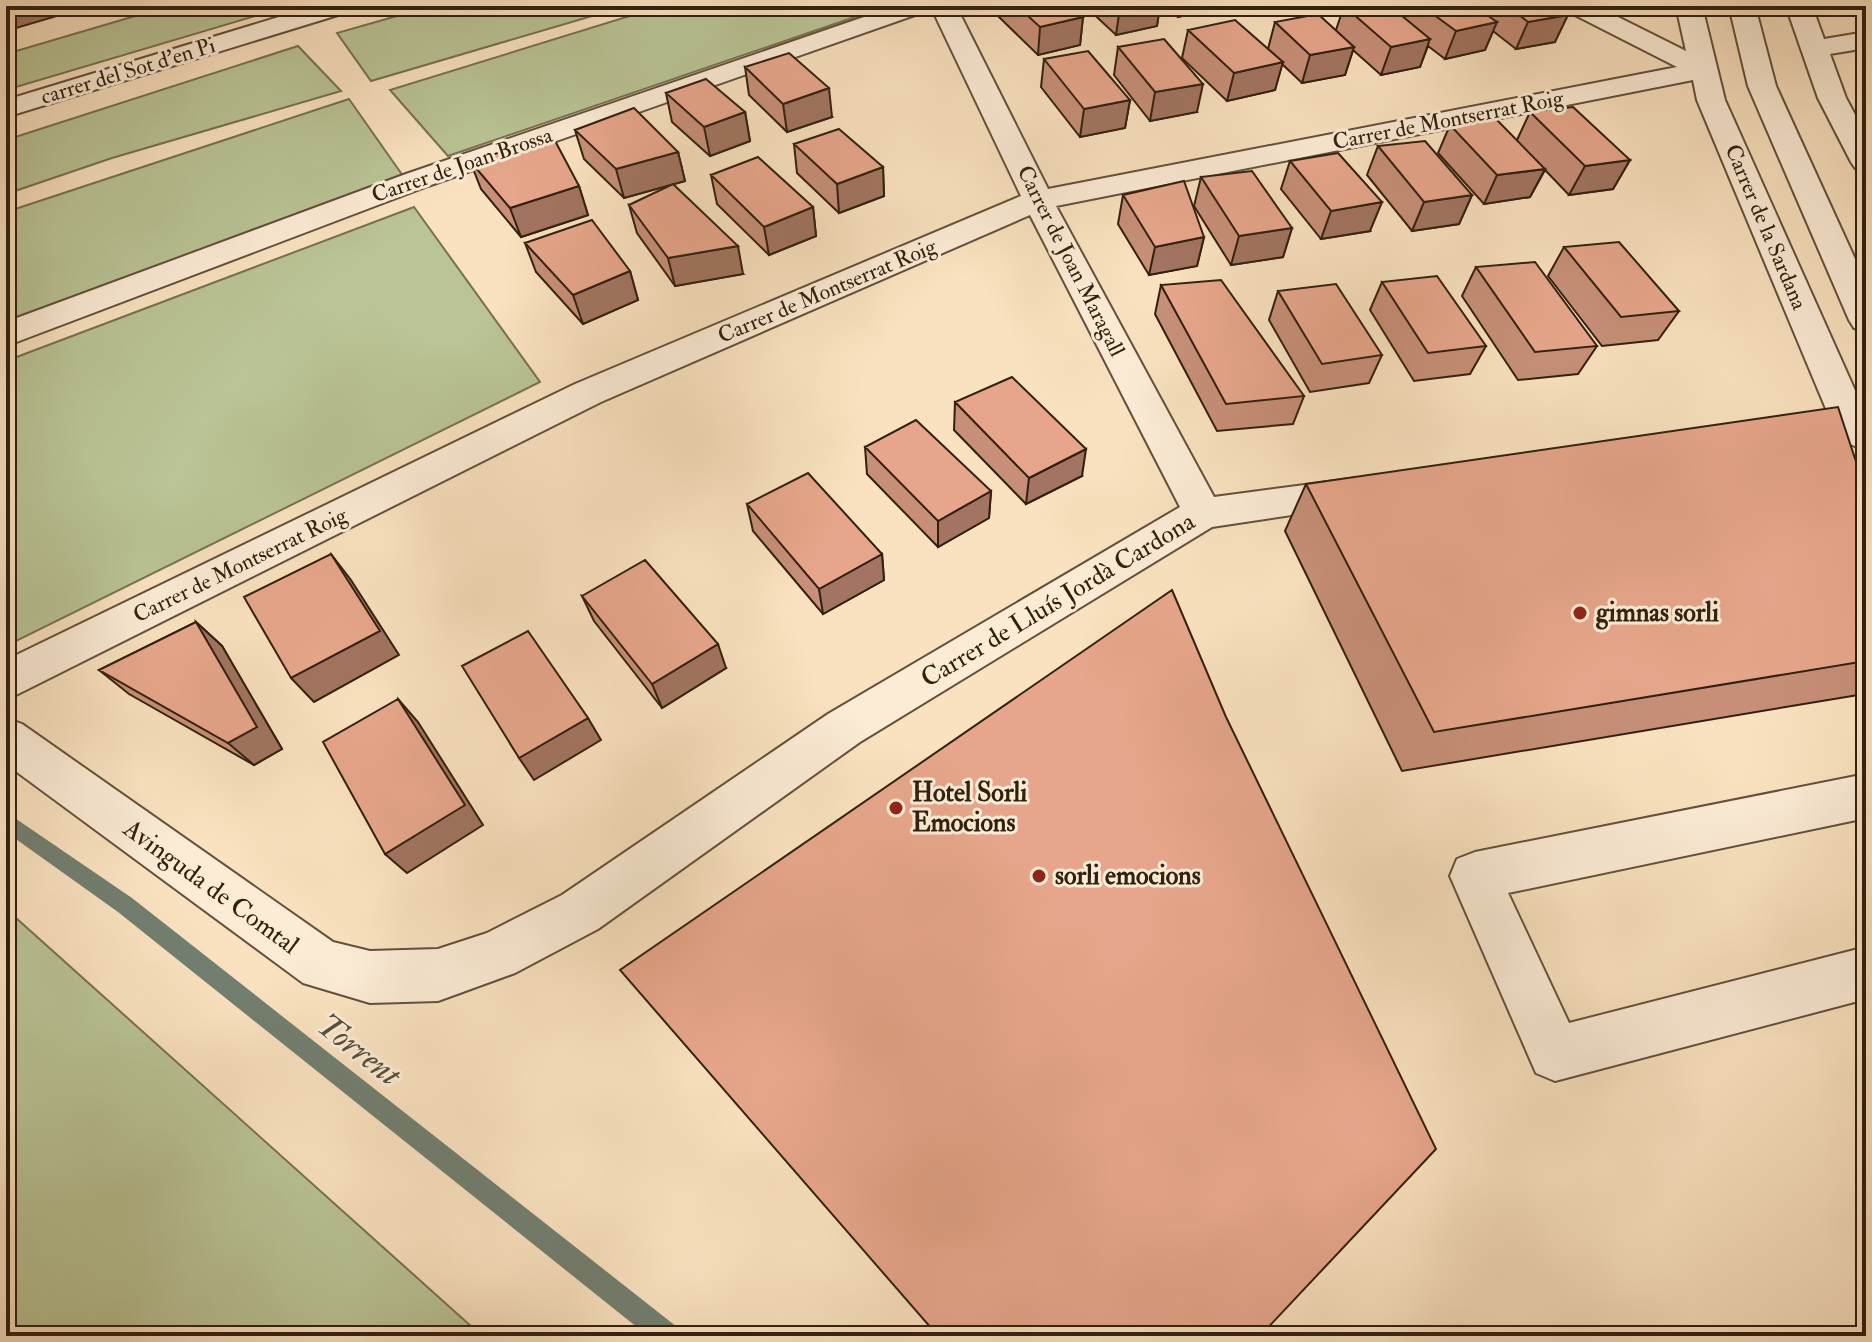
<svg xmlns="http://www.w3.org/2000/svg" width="1872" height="1342" font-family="'IM FELL Double Pica',serif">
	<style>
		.green { fill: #bac496; stroke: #767252; stroke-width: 2 }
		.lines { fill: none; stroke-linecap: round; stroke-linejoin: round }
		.stream { fill: #727f70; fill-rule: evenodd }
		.minor-casing { stroke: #63503b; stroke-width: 4 }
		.minor { fill: #fcecd6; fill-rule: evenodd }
		.wall { fill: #c78f78; stroke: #31200f; stroke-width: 2 }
		.shaded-wall { fill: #a27461; stroke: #31200f; stroke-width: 2 }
		.building { fill: #e7a68b; stroke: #31200f; stroke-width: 2 }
		.poi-dot { fill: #8f2418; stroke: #fcecd6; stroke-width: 3 }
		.labels { text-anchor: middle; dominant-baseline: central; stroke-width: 6; stroke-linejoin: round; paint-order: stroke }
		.far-street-label { font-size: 22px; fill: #31200f; stroke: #fcecd6 }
		.street-label { font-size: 26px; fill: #31200f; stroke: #fcecd6 }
		.poi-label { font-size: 26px; font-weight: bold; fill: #31200f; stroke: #fcecd6; text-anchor: start }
		.near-water-label { font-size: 34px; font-style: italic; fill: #524f3f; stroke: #fcecd6 }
	</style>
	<rect width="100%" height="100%" fill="#fae2c0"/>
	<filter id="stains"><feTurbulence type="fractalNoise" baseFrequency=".0025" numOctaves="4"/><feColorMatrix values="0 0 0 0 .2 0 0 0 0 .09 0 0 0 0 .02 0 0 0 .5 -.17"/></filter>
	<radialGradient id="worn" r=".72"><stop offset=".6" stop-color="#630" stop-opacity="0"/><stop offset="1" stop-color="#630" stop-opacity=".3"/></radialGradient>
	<!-- green -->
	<path class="green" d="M169,6H270L262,14L6,90V54Z
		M432,6H626L371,81L337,33Z
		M662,6H887L448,156L390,90Z
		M298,46L341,91L112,158L6,194V140Z
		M349,99L403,176L6,321V212Z
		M414,207L540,382L6,646V361Z
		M6,909L482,1336H6Z"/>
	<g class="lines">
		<!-- stream -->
		<path class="stream" d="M6,812L132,898L677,1327L681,1336H648L118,912L6,832Z"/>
		<defs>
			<path id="minor" d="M315,6H355L351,11L6,117V100Z
				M896,6H956L1048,189L1677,67L1567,11L1563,6H1596L1686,51L1676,6H1702L1725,100L1866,415V450C1852,446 1842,441 1834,428L1697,100L1693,80L1056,206L1214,497L1358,478L1372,483L1378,493L1372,503L1212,527L860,742L598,929L515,973L438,1001L370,1003L303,983L6,764V718L22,724L333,942L370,951L438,949L487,933L562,895L828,714L1180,507L1030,215L601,402L6,700V660L575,384L1021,196L932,9L428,186L6,346V322L406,174Z
				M1729,6H1755L1776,86L1866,283V331L1854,328L1849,320L1748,86Z
				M1786,6H1812L1824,39L1866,32V48L1830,54L1846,98L1866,135V171L1855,168L1851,162L1818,98Z
				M1866,774V818L1508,893L1569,1023L1866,947V999L1555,1081L1536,1073L1450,876L1457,859L1475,852Z"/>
		</defs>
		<!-- minor casing -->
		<use href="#minor" class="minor-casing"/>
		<!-- minor -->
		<use href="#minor" class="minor"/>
	</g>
	<!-- wall -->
	<path class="wall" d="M997,6H1070L1083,17L1080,45L1038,55L997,15Z
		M1085,6H1160L1157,26L1116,35Z
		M1166,6H1226L1178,17Z
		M1344,6L1400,14L1403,6H1557L1555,42L1516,49L1493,31L1485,50L1445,59L1428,46L1420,67L1381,75L1353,50L1345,75L1302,83L1282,64L1275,90L1227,101L1182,58L1188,30L1268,49L1275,22L1336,30Z
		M1118,47L1197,112L1150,121L1114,75Z
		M1044,59L1130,100L1125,128L1080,137L1041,87Z
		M745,67L832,117L787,132L749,95Z
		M666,93L745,112L750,141L710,156L672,122Z
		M1530,112L1630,160L1613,189L1569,195L1545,170L1530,197L1484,204L1438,153L1450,125L1517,140Z
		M575,130L678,152L685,181L624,198L584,159Z
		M794,144L883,167L884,196L839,213L797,173Z
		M1378,146L1472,195L1459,224L1412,231L1367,175Z
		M470,161L579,186L588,215L521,237L481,189Z
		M1290,161L1370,231L1321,239L1281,189Z
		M711,175L813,207L816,236L769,255L717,204Z
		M1201,177L1292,228L1283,257L1231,265L1194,206Z
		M1123,195L1204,237L1197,266L1149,275L1118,224Z
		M629,205L743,274L675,286L637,233Z
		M525,243L630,271L638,300L583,324L536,272Z
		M1564,247L1679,311L1658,340L1602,346L1548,276Z
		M1476,267L1597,346L1578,374L1518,380L1462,296Z
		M1382,282L1486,346L1470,374L1414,381L1370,310Z
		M1161,285L1304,396L1293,424L1217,431L1155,314Z
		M1278,291L1382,355L1369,383L1310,392L1269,320Z
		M955,402L1082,476L1026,504L954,430Z
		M865,447L991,491L989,518L938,547L867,474Z
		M1306,484L1866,492V689L1858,695L1402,771L1285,531Z
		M747,504L882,554L884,580L823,614L753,531Z
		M582,596L726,668L662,708L594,621Z
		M196,622L222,646L282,749L254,765L129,694L99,670Z"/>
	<!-- shaded-wall -->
	<path class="shaded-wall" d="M6,6H51L57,16L6,31Z
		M82,6H96L84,9Z
		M1126,6H1160L1157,26L1116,35L1120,7Z
		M1180,6H1226L1178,17Z
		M1568,15L1555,42L1516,49L1528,22Z
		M1083,17L1080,45L1038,55L1040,27Z
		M1497,22L1485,50L1445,59L1456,31Z
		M1430,39L1420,67L1381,75L1391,47Z
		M1354,47L1345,75L1302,83L1310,55Z
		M1283,62L1275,90L1227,101L1234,73Z
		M1203,84L1197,112L1150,121L1155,92Z
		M829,88L832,117L787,132L783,104Z
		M1130,100L1125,128L1080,137L1084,109Z
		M745,112L750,141L710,156L704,127Z
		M678,152L685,181L624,198L616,169Z
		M1630,160L1613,189L1569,195L1585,166Z
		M883,167L884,196L839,213L837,184Z
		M1545,169L1530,197L1484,204L1497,175Z
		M579,186L588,215L521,237L510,208Z
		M1472,195L1459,224L1412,231L1424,202Z
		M1382,202L1370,231L1321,239L1331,211Z
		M813,207L816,236L769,255L764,227Z
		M1292,228L1283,257L1231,265L1239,236Z
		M1204,237L1197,266L1149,275L1155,247Z
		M738,246L743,274L675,286L668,258Z
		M630,271L638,300L583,324L573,295Z
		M1086,449L1082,476L1026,504L1029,478Z
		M991,491L989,518L938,547V521Z
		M331,554L351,580L399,655L314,702L291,678Z
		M882,554L884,580L823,614L819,589Z
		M196,622L222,646L282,749L254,765L228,743Z
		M718,644L726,668L662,708L652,684Z
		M398,699L418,722L483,825L407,873L385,854Z
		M588,718L601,740L534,780L519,758Z"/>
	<!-- building -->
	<path class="building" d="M1017,6H1070L1083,17L1040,27Z
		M1344,6H1390L1430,39L1391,47Z
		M1422,6H1474L1497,22L1456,31Z
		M1508,6H1557L1568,15L1528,22Z
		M1318,14L1354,47L1310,55L1275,22Z
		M1235,20L1283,62L1234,73L1188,30Z
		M1164,39L1203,84L1155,92L1118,47Z
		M1088,51L1130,100L1084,109L1044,59Z
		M789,53L829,88L783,104L745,67Z
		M706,79L745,112L704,127L666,93Z
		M1573,107L1630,160L1585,166L1530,112Z
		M634,108L678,152L616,169L575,130Z
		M1496,119L1545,169L1497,175L1450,125Z
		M839,129L883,167L837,184L794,144Z
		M553,137L579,186L510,208L470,161Z
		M1425,141L1472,195L1424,202L1378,146Z
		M1338,153L1382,202L1331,211L1290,161Z
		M758,157L813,207L764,227L711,175Z
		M1252,171L1292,228L1239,236L1201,177Z
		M1184,181L1204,237L1155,247L1123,195Z
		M673,184L738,246L668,258L629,205Z
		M592,220L630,271L573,295L525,243Z
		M1619,242L1679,311L1621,317L1564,247Z
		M1535,262L1597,346L1535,352L1476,267Z
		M1437,276L1486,346L1428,353L1382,282Z
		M1221,280L1304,396L1226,404L1161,285Z
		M1336,284L1382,355L1322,364L1278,291Z
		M1012,377L1086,449L1029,478L955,402Z
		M1838,407L1866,492V661L1434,732L1306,484Z
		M916,420L991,491L938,521L865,447Z
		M808,473L882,554L819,589L747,504Z
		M331,554L380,631L291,678L244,597Z
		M645,560L718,644L652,684L582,596Z
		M1172,590L1226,717L1436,1149L1260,1336H938L620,970Z
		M196,622L257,727L228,743L99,670Z
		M528,631L588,718L519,758L462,666Z
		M398,699L465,805L385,854L323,742Z"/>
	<!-- markers -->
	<g class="poi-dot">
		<circle cx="1580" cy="613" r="8"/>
		<circle cx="896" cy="808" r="8"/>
		<circle cx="1039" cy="876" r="8"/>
	</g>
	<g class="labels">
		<!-- far-street labels -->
		<g class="far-street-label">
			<text transform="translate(128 71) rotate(-17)">carrer del Sot d'en Pi</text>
			<text transform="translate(1448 120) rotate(-11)">Carrer de Montserrat Roig</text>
			<text transform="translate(462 165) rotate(-19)">Carrer de Joan Brossa</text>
			<text transform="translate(1766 227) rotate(67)">Carrer de la Sardana</text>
			<text transform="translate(1071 261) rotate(63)">Carrer de Joan Maragall</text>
			<text transform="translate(827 291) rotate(-23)">Carrer de Montserrat Roig</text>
			<text transform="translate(240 565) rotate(-26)">Carrer de Montserrat Roig</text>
		</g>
		<!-- street labels -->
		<g class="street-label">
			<text transform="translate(1058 600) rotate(-31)">Carrer de Lluís Jordà Cardona</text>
			<text transform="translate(211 887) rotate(36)">Avinguda de Comtal</text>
		</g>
		<!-- poi labels -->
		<g class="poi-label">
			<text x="1596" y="613">gimnas sorli</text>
			<text x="912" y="793">Hotel Sorli<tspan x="912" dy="30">Emocions</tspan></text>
			<text x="1055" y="876">sorli emocions</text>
		</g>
		<!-- near-water labels -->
		<g class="near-water-label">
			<text transform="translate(359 1050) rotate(38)">Torrent</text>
		</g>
	</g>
	<!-- margin -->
	<rect width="1872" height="1342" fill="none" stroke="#fae2c0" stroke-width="32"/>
	<rect x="8" y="8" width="1856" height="1326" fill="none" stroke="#31200f" stroke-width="4"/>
	<rect x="16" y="16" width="1840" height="1310" fill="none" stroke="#31200f" stroke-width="2"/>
	<rect width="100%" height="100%" filter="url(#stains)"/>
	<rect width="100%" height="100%" fill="url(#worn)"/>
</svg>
